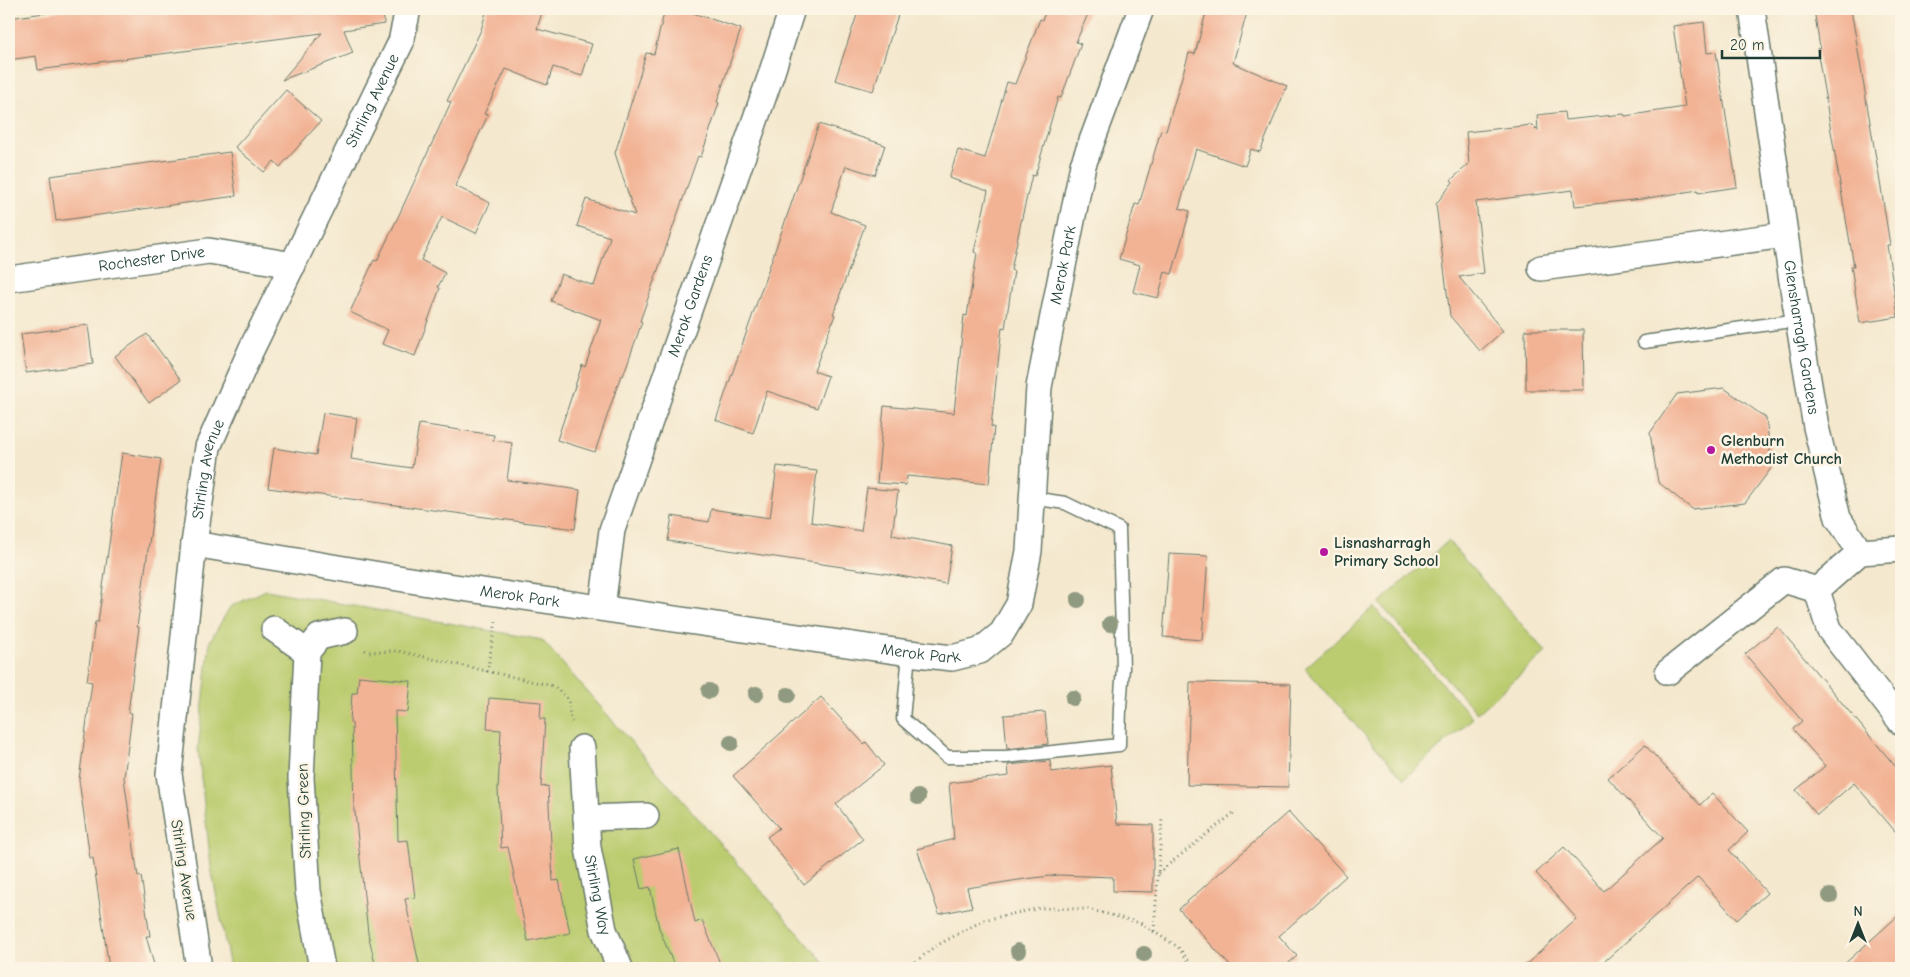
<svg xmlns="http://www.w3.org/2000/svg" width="1910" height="977" font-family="'Comic Neue',sans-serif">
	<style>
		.green { fill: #bbcc6f; stroke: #6d8452 }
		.building { fill: #f2b294 }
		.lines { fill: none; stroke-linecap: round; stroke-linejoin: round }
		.lane-casing { stroke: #6a796a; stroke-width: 15 }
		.street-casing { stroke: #6a796a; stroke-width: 28 }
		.path { stroke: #6a796a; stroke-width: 3; stroke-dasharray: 1 4; stroke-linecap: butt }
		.lane { stroke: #fff; stroke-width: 12 }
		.street { stroke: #fff; stroke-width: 25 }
		.tree { fill: #909a80 }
		.poi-dot { fill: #b5179e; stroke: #fcf5e5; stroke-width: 2 }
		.labels { text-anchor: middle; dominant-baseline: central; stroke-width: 5; stroke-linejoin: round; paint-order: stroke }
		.street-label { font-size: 16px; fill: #1f3d34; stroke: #fcf5e5 }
		.poi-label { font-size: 16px; font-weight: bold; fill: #1f3d34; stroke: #fcf5e5; text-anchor: start }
	</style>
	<rect width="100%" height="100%" fill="#fcf5e5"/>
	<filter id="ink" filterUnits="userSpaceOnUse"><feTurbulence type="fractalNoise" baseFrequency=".02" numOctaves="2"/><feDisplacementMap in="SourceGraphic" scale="10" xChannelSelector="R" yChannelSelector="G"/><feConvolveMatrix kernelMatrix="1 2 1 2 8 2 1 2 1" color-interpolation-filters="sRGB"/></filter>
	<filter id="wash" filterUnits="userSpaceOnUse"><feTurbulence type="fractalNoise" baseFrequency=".0096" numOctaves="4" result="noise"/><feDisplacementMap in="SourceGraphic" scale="20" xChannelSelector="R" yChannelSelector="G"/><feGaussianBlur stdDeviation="1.12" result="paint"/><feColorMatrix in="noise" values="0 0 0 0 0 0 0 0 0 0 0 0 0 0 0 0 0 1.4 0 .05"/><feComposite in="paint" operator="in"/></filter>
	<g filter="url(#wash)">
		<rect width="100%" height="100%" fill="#f4e8ce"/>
		<!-- green -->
		<path class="green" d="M1448,541L1546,652L1477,713L1379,603Z
			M266,590L542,640L829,968H230L211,867L198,749L210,641L230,607Z
			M1374,607L1473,718L1404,779L1305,668Z"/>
		<g id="blocks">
			<!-- building -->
			<path class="building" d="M73,9H383L384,24L344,30L353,53L282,80L322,33L38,70L36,56L9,60V18Z
				M487,9H543L537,29L592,44L582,76L553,67L547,85L506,69L484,114L488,115L455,186L490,203L476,233L442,217L421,260L445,273L438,287L440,288L415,356L382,344L388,330L350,312L374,260L377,261L398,217L451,102L447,101L481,30Z
				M665,9H681L741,29L717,102L719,103L701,157L698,156L640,321L642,322L623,376L621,375L595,452L557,440L582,365L585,367L601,320L551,301L561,274L594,286L610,237L577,226L586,199L635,215L615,153L640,75L646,53L654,54Z
				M859,9H900L873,91L835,80Z
				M1047,9H1090L1076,42L1081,44L1061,98L1058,97L1035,176L1032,175L1021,222L1011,270L1014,271L1005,328L1002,327L991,427H994L989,484L907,476L906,485L877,483L884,406L954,413L964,315L967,316L977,253L974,252L988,191L949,178L958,150L985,158L1007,82L1015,84L1040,19L1042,20Z
				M1207,9H1248L1233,63L1287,86L1260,152L1251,149L1245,166L1196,149L1179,208L1190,211L1172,274L1165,272L1158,298L1133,292L1140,265L1119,259L1135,204L1139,205L1161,130L1166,131L1189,53L1195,54Z
				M1814,9H1851L1882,194L1890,245H1887L1898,317L1860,323L1851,266H1854L1817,49L1820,48Z
				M1704,22L1707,53L1716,52L1737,187L1698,193V190L1642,199L1575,206L1573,190L1476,202L1484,273L1459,277L1503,331L1480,351L1450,316L1436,204L1453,182L1451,180L1469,164L1466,132L1532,125L1538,131L1537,115L1564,112L1565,120L1624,114L1625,116L1685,107L1673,26Z
				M286,90L321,121L280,167L274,161L264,172L235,147Z
				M819,124L885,145L875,175L846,166L831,212L865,225L839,297L840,298L833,314L835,315L814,371L828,376L817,408L767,391L753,433L716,420Z
				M230,152L236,196L56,221L50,176Z
				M88,325L93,364L26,373L21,334Z
				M1525,330H1583L1584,390H1526Z
				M147,334L181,380L149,403L115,356Z
				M1724,388L1766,418L1772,467L1745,503L1692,509L1658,482L1650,433L1677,394Z
				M323,413L357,418L351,459L412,468L419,424L494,435L493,440L512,443L507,480L580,490L575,529L268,488L274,448L316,455Z
				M122,453L161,459L137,627H139L128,713H132L124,778L138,877L141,876L150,936H146L155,968H109L93,858H90L79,780L92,682L87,681L95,622H98Z
				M777,466L817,471L811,522L861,531L867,488L898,491L892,535L952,546L946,584L889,574L668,541L672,516L709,522L711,509L770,518Z
				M1169,554L1208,556L1202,640L1163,637Z
				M1778,627L1901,773V838L1854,783L1817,815L1796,790L1825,766L1793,729L1802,721L1745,654Z
				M359,676L411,681L408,712L395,711L398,841L408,840L415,898L405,899L420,968H376L368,933L355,812H354L352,723L350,722L352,693H357Z
				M1190,682L1291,684L1288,787L1187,785Z
				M821,697L864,744L866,742L884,765L836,804L863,839L804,885L767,837L779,828L733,776Z
				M489,698L541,702L540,719H545L541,787L548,786L553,881L559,880L570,933L528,941L508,847L501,848L498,790L501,730L487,729Z
				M1045,712L1048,744L1007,749L1004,715Z
				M1645,745L1700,805L1712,793L1748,832L1729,850L1767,893L1737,920L1698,877L1597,968H1522L1577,919L1536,873L1564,847L1604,891L1663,838L1608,778Z
				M1050,761L1051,772L1111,765L1117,824L1153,825V892L1113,891V877L1059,875L1025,879L967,888L972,907L939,914L917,849L954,839L949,783L1009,776L1008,765Z
				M1288,812L1346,876L1279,936L1297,956L1283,968H1232L1179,909Z
				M679,849L695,923L702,920L722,968H675L659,928L650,887L641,889L634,859Z
				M1901,913V968H1840Z"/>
		</g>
	</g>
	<g filter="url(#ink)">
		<use href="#blocks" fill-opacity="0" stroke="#6a796a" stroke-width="1"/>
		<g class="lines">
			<defs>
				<path id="lane" d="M1644,342L1798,320
					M909,653L903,719L947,757H1006L1119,745L1120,707L1123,668L1119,529L1065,503L1032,498"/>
				<g id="street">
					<path id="s1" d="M1752,9L1794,295L1816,427L1838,518L1860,552"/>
					<path d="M1541,268L1785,235"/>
					<path id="s2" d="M9,279L209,251L293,265"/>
					<path id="s3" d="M194,544L434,584L909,653L952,658L980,651L1002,633L1019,604L1029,551L1039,387L1083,165L1141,9"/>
					<path d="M1901,549L1860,552L1817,590L1829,629L1901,722"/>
					<path id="s4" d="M602,607L612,530L771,75L792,9"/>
					<path d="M274,629L307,652"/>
					<path d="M1668,672L1784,580L1817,590"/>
					<path id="s5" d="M582,748L588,848L604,930L620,968"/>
					<path d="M586,818L646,816"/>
					<path id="s6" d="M199,968L169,774L194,544L208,447L251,350L401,42L408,9"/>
					<path d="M322,968L308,891L301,778L307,652L319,637L345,631"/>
				</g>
			</defs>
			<!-- lane casing -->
			<use href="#lane" class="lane-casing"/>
			<!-- street casing -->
			<use href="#street" class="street-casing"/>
			<!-- path -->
			<path class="path" d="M365,650L368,652L398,651L553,686C576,703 565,700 572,722
				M487,672L496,621
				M1158,873L1236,811
				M1154,931L1162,820
				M908,968L934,947L984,920L1040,908L1088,909L1140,923L1178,947L1194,968"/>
			<!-- lane -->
			<use href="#lane" class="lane"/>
			<!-- street -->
			<use href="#street" class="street"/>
		</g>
		<!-- trees -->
		<g class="tree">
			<circle cx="1078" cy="600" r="8"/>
			<circle cx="1110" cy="624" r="8"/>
			<circle cx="709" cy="691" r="8"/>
			<circle cx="756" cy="694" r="8"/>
			<circle cx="788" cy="695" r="8"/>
			<circle cx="1073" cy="698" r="8"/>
			<circle cx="731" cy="743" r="8"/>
			<circle cx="918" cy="797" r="8"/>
			<circle cx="1830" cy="896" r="8"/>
			<circle cx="1018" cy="951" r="8"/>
			<circle cx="1144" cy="954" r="8"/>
		</g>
	</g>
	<!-- markers -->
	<g class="poi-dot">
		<circle cx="1711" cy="450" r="5"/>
		<circle cx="1324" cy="552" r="5"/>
	</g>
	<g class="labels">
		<!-- street labels -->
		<g class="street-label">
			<text stroke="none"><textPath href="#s6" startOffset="909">Stirling Avenue</textPath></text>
			<text stroke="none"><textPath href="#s2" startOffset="144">Rochester Drive</textPath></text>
			<text stroke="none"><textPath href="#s3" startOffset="1200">Merok Park</textPath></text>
			<text stroke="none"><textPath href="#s4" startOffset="315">Merok Gardens</textPath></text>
			<text stroke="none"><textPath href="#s1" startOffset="332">Glensharragh Gardens</textPath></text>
			<text stroke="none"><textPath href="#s6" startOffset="504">Stirling Avenue</textPath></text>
			<text stroke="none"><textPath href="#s3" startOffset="330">Merok Park</textPath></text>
			<text stroke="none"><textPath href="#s3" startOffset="735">Merok Park</textPath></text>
			<text transform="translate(304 811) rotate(-92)">Stirling Green</text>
			<text transform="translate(184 870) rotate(81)">Stirling Avenue</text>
			<text stroke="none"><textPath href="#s5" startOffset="148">Stirling Way</textPath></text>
		</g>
		<!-- poi labels -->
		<g class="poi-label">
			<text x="1721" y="441">Glenburn<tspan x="1721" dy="18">Methodist Church</tspan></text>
			<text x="1334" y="543">Lisnasharragh<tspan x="1334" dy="18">Primary School</tspan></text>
		</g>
	</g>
	<!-- margin -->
	<rect width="1910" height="977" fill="none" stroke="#fcf5e5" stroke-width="30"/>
	<!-- north arrow -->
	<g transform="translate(1858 924)" stroke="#fcf5e5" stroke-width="4" paint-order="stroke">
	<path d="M0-4L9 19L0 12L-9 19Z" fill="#1f3d34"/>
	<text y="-8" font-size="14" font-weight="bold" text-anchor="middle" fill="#1f3d34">N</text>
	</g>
	<!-- scale -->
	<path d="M1722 50v8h98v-8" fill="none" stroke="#1f3d34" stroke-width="2.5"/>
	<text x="1730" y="50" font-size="15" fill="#1f3d34" stroke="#fcf5e5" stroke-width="4" paint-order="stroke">20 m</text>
</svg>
